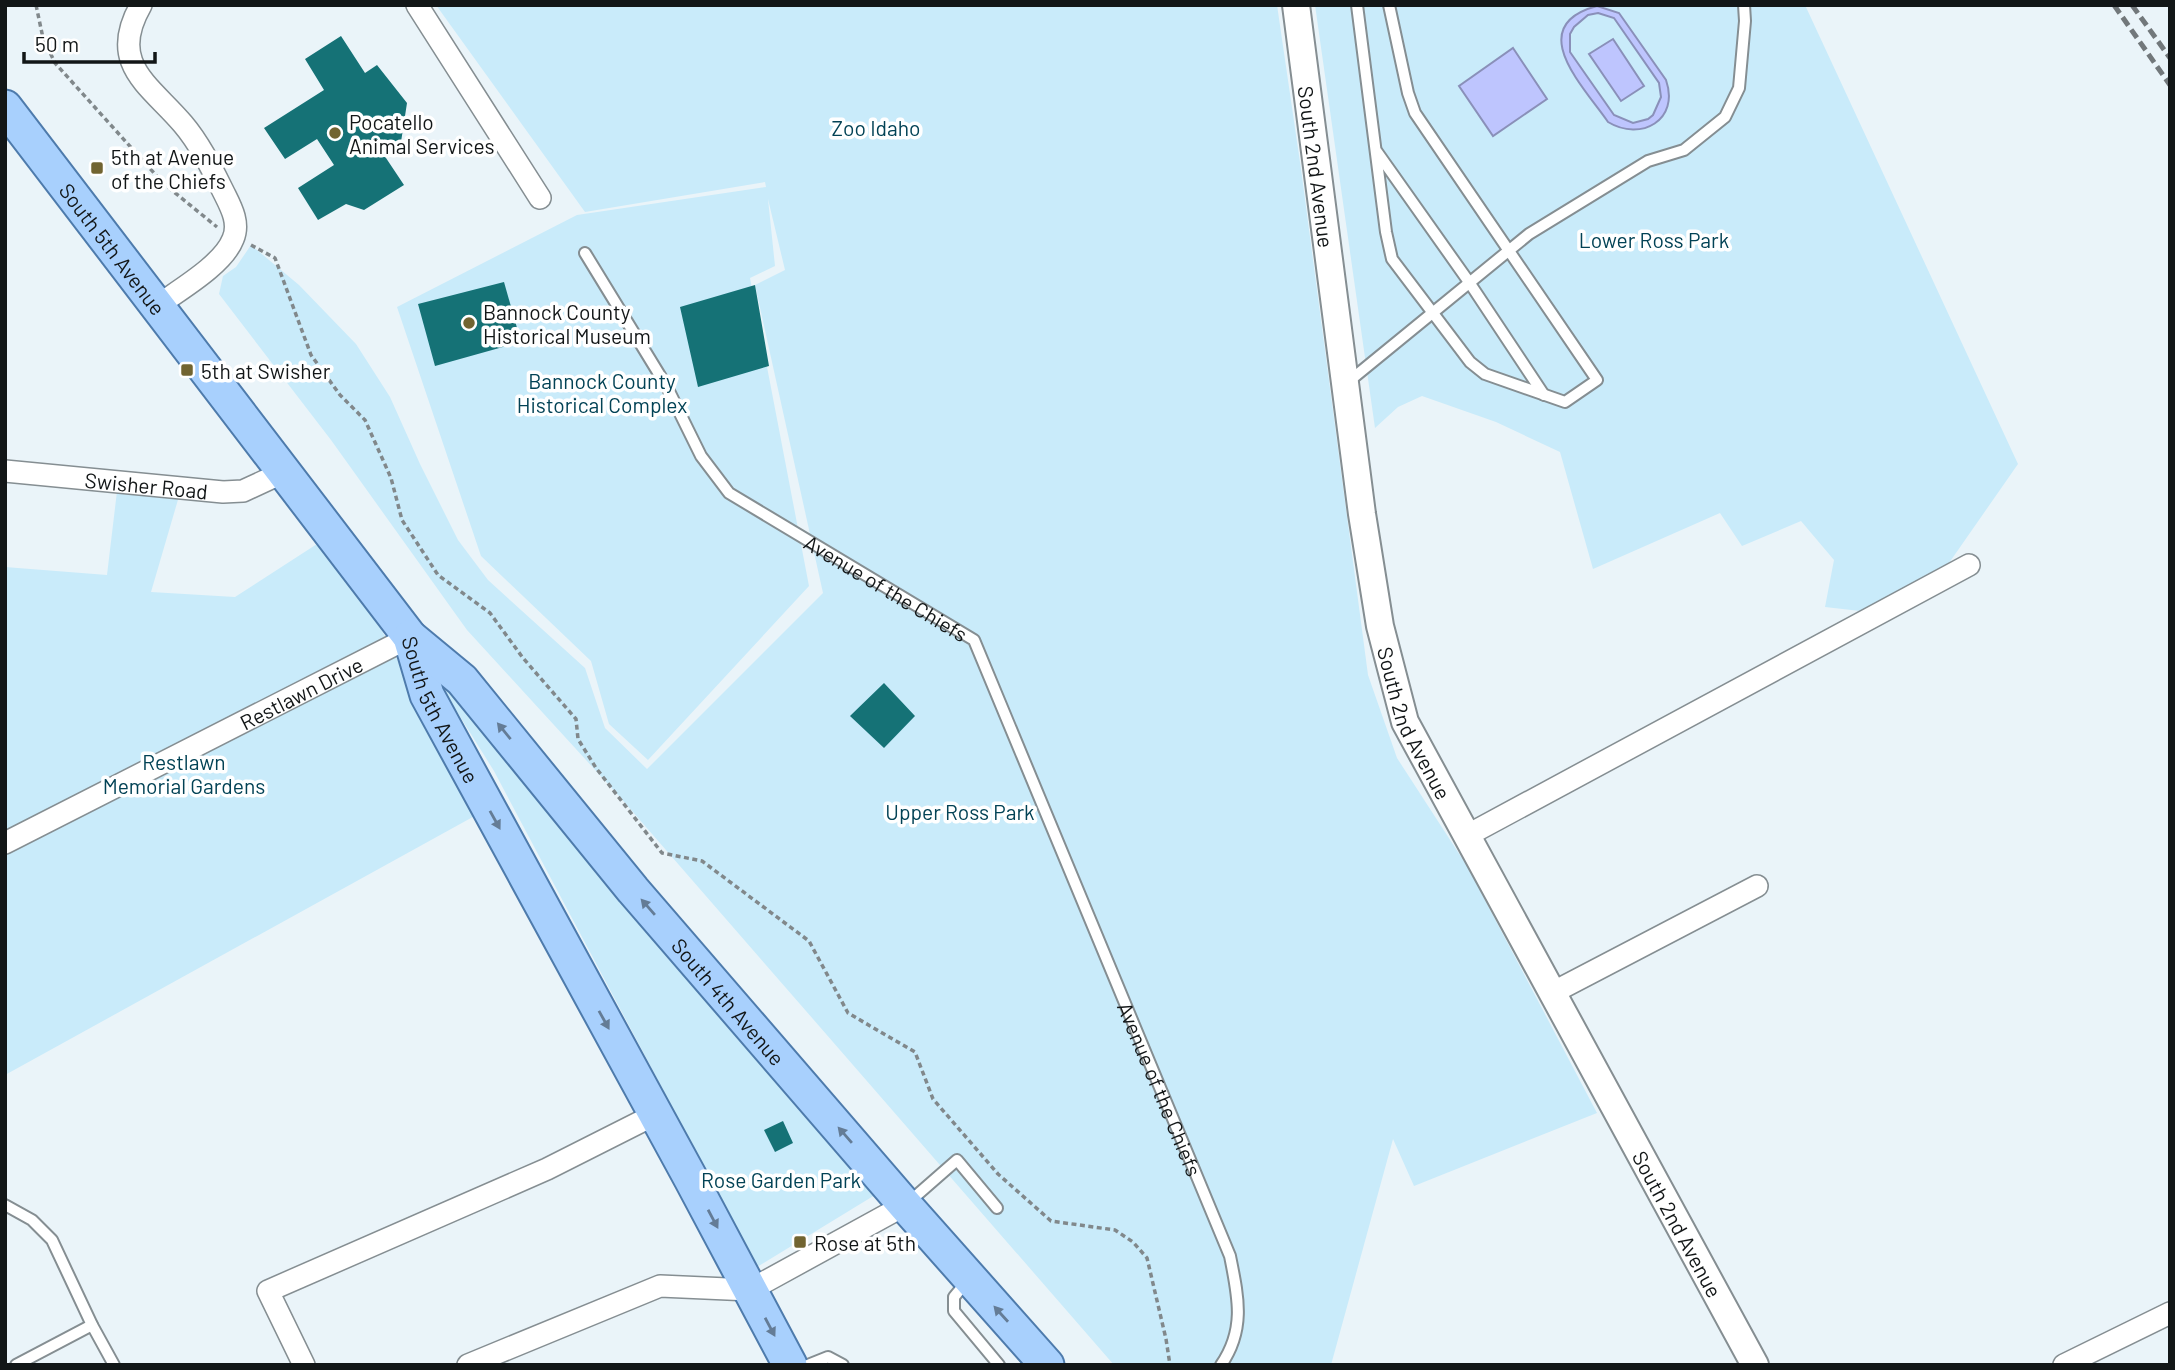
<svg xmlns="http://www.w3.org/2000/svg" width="2175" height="1370" font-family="Barlow,sans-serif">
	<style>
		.green { fill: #c9ebfa }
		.water { fill: #bec5fe; stroke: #8a90b9; stroke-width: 2; fill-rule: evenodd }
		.building { fill: #157276 }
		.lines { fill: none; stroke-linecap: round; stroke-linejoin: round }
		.service-casing { stroke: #858e92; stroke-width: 14 }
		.minor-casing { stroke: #858e92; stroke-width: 24 }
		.tertiary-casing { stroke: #858e92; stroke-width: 30 }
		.primary-casing { stroke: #4e7bac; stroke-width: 37 }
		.path { stroke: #81888b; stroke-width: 3.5; stroke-dasharray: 5 3.5; stroke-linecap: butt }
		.service { stroke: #fff; stroke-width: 10 }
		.minor { stroke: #fff; stroke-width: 21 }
		.tertiary { stroke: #fff; stroke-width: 26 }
		.primary { stroke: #a8d0fd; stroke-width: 33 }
		.rail { stroke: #72787b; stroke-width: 5; stroke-dasharray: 10 5; stroke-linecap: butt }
		.oneway { fill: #647c96 }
		.poi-dot { fill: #716431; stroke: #fff; stroke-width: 2.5 }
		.labels { text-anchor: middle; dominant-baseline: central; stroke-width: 7; stroke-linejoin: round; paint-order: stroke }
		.poi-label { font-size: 21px; fill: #121617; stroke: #fff; text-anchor: start }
		.park-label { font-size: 21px; fill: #024255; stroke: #fff }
		.street-label { font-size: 21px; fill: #121617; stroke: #fff }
	</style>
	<rect width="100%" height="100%" fill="#eaf4f9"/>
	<!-- green -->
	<path class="green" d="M436,5H1277L1301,169L1368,675L1397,758L1467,866L1597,1113L1414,1186L1393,1139L1331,1365H1114L619,796L467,630L331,440L219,294L223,276L236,267L251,245L299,285L356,344L390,397L420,464L458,540L488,580L585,668L605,728L647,769L823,593L755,285L785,270L768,199L775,266L750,278L809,586L648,760L609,724L591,661L481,556L397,307L577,215L766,187L765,182L585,212Z
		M1315,5H1805L2018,464L1949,563L1869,612L1825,607L1834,560L1801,521L1742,546L1720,513L1593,569L1560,452L1496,422L1422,396L1398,407L1375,428Z
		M118,483L182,486L151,592L235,597L317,544L374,616L480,813L5,1075V567L107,575Z
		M453,686L875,1195L757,1267L494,771L444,691Z"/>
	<!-- water -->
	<path class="water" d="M1597,6L1619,13L1666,80C1680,120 1641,142 1608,122C1583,86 1523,26 1597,6ZM1598,13L1614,18L1659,83L1661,97L1653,115L1648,119L1633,123L1614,115L1570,52V34L1574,27L1588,15Z
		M1613,39L1644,86L1621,101L1589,54Z
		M1513,48L1547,99L1493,136L1459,86Z"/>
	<!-- building -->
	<path class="building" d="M341,36L365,73L377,65L407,103L401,142L384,155L404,185L364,210L346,204L318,220L298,188L334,165L317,139L285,159L264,128L324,90L305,59Z
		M504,282L521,342L435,366L418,304Z
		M755,285L769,366L698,387L680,307Z
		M884,683L915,716L884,748L850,716Z
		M783,1121L793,1143L775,1152L764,1130Z"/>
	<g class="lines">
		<defs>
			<g id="service">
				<path d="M1357,5L1386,232L1392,259L1470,362L1485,374L1565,402L1597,380L1415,113L1408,93L1389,5"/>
				<path d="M1377,152L1469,282L1544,395"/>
				<path id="s1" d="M585,253L667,387L701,456L729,493L974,640L1230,1256C1238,1296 1246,1329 1221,1365"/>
				<path d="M1348,382L1529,234L1648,161L1684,150L1725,117L1739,88L1745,21L1744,5"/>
				<path d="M909,1202L957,1160L997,1208"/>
				<path d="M5,1205L32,1220L52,1240L92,1325L114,1365"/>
				<path d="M968,1280L954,1297V1311L999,1365"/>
				<path d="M16,1365L92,1325"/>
				<path d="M808,1365L828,1357L843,1365"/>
			</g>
			<g id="minor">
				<path d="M141,5C107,64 150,85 183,124C200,144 212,169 224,193C231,207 240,223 233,239C223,265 179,290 157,306"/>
				<path d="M417,5L540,198"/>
				<path id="s2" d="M5,471L223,492L243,491L284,472"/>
				<path d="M1468,835L1969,565"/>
				<path id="s3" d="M5,843L410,637"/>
				<path d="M1552,993L1757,886"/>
				<path d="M304,1365L268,1291L547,1169L656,1114"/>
				<path d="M468,1365L660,1286L750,1290L905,1205"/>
				<path d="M2064,1365L2170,1313"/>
			</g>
			<g id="tertiary">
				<path id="s4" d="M1296,5L1362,514L1380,626L1405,722L1755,1365"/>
			</g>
			<g id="primary">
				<path id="s5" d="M5,107L410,637L427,695L691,1179L790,1365"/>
				<path id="s6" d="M410,637L462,680L633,890L905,1205L1047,1365"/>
			</g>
		</defs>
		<!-- service casing -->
		<use href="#service" class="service-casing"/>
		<!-- minor casing -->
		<use href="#minor" class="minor-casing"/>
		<!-- tertiary casing -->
		<use href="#tertiary" class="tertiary-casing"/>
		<!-- primary casing -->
		<use href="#primary" class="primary-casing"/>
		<!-- path -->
		<path class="path" d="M36,5L43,38L55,63L163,183L217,227
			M251,245L275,258L311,355L340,395L365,420L391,478L402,520L438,575L490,613L523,658L576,719L578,739L596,768L662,853L702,861L809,941L848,1013L915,1052L933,1099L998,1174L1051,1221L1115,1230L1133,1242L1147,1258L1166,1339L1170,1365"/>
		<!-- service -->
		<use href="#service" class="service"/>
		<!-- minor -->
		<use href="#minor" class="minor"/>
		<!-- tertiary -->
		<use href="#tertiary" class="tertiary"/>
		<!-- primary -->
		<use href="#primary" class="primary"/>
		<!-- rail -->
		<path class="rail" d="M2114,5L2170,85
			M2132,5L2170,58"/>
	</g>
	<!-- one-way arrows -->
	<defs><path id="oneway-solid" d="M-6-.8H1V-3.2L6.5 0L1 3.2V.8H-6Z" transform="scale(1.75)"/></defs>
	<g class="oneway">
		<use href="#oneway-solid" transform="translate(504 731) rotate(-129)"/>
		<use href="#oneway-solid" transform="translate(495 820) rotate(61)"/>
		<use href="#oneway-solid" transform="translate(648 907) rotate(-131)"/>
		<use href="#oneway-solid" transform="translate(604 1020) rotate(61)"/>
		<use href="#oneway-solid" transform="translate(845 1135) rotate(-131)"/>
		<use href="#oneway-solid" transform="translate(713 1219) rotate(62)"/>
		<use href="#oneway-solid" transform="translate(1001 1314) rotate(-132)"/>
		<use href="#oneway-solid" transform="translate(770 1327) rotate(62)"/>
	</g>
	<!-- markers -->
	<g class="poi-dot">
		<circle cx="335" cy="133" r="7"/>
		<rect x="90" y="161" width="14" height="14" rx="3.5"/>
		<circle cx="469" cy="323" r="7"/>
		<rect x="180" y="363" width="14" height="14" rx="3.5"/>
		<rect x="793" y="1235" width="14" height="14" rx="3.5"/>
	</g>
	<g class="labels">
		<!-- poi labels -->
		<g class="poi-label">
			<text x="349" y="121">Pocatello<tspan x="349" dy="24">Animal Services</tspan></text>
			<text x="111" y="156">5th at Avenue<tspan x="111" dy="24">of the Chiefs</tspan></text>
			<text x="483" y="311">Bannock County<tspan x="483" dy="24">Historical Museum</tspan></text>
			<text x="201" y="370">5th at Swisher</text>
			<text x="814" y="1242">Rose at 5th</text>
		</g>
		<!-- park labels -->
		<g class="park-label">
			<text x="876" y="127">Zoo Idaho</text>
			<text x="1654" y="239">Lower Ross Park</text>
			<text x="602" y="380">Bannock County<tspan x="602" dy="24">Historical Complex</tspan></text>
			<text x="184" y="761">Restlawn<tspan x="184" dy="24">Memorial Gardens</tspan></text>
			<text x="960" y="811">Upper Ross Park</text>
			<text x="781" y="1179">Rose Garden Park</text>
		</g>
		<!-- street labels -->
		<g class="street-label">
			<text stroke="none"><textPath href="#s4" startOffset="163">South 2nd Avenue</textPath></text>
			<text stroke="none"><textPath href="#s5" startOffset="178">South 5th Avenue</textPath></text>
			<text stroke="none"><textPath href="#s2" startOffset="142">Swisher Road</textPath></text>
			<text stroke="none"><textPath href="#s1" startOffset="464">Avenue of the Chiefs</textPath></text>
			<text stroke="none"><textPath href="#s3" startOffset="332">Restlawn Drive</textPath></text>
			<text stroke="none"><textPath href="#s5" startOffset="746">South 5th Avenue</textPath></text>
			<text stroke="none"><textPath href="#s4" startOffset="730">South 2nd Avenue</textPath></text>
			<text stroke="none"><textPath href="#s6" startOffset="485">South 4th Avenue</textPath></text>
			<text stroke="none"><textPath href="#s1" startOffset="1052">Avenue of the Chiefs</textPath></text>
			<text stroke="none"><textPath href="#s4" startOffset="1297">South 2nd Avenue</textPath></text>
		</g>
	</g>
	<!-- border -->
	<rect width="2175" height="1370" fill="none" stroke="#121617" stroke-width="14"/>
	<!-- scale -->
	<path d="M24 52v10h131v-10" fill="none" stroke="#121617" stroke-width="3.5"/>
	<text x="35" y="52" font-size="21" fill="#121617" stroke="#ffffff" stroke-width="5" paint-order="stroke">50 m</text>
</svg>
